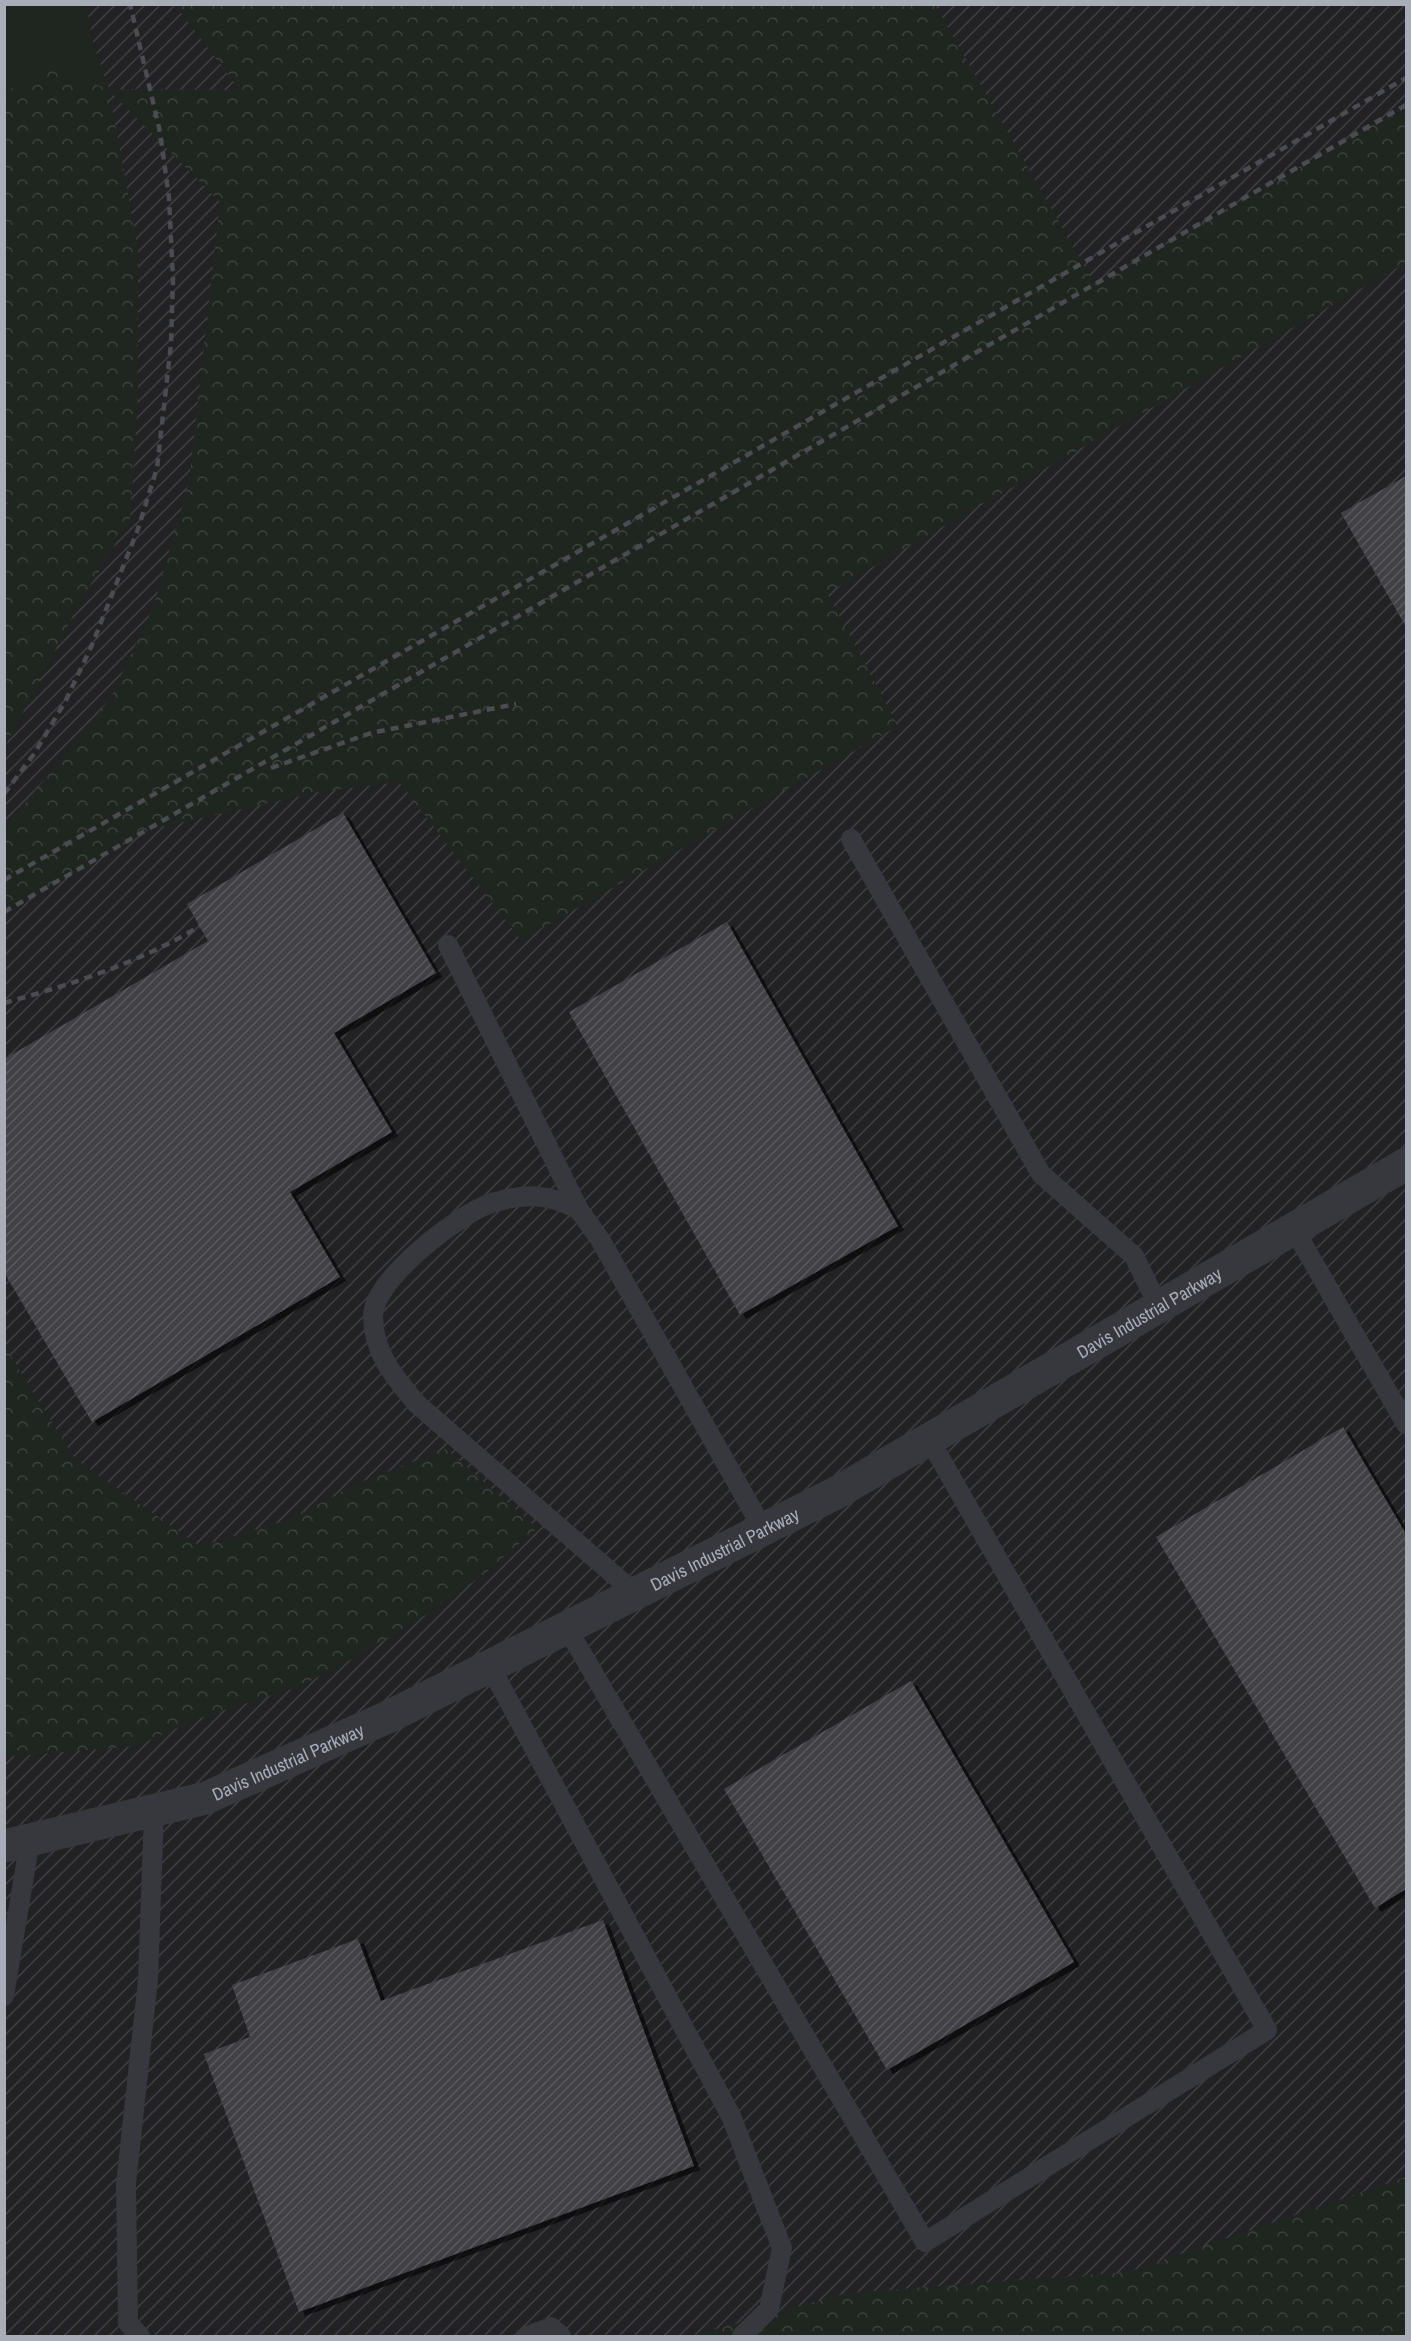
<svg xmlns="http://www.w3.org/2000/svg" width="1411" height="2341" font-family="'Archivo Narrow',sans-serif">
	<style>
		.industrial { fill: url(#industrial-furrows) }
		.grass { fill: #1e261f }
		.forest { fill: url(#forest-crowns) }
		.building { fill: url(#building-hatch); filter: url(#shadow) }
		.lines { fill: none; stroke-linecap: round; stroke-linejoin: round }
		.lane { stroke: #37383d; stroke-width: 20 }
		.street { stroke: #37383d; stroke-width: 33 }
		.rail { stroke: #4a4c52; stroke-width: 4.5; stroke-dasharray: 8 6; stroke-linecap: butt }
		.labels { text-anchor: middle; dominant-baseline: central; stroke-width: 4.5; stroke-linejoin: round; paint-order: stroke }
		.street-label { font-size: 18px; fill: #a8adb8; stroke: #111113 }
	</style>
	<defs>
		<pattern id="industrial-furrows" width="10" height="10" patternUnits="userSpaceOnUse" patternTransform="scale(1.5)"><rect width="10" height="10" fill="#222225"/><path d="M-1 1l2-2M0 10L10 0M9 11l2-2" fill="none" stroke="#3f3f43"/></pattern>
		<pattern id="forest-crowns" width="20" height="18" patternUnits="userSpaceOnUse" patternTransform="scale(1.5)"><rect width="20" height="18" fill="#1e261f"/><path d="M2 6a3 3 0 1 1 6 0M12 15a3 3 0 1 1 6 0" fill="none" stroke="#3c433d"/></pattern>
		<pattern id="building-hatch" width="6" height="6" patternUnits="userSpaceOnUse" patternTransform="scale(1.5)"><rect width="6" height="6" fill="#404145"/><path d="M-1 1l2-2M0 6l6-6M5 7l2-2" fill="none" stroke="#595a5e"/></pattern>
		<filter id="shadow"><feDropShadow dx="6" dy="4" stdDeviation="0" flood-color="#0009"/></filter>
	</defs>
	<rect width="100%" height="100%" fill="#161618"/>
	<!-- industrial -->
	<path class="industrial" d="M5,5H1406V2234L1096,2336H5Z"/>
	<!-- grass -->
	<path class="grass" d="M5,5H86L94,46L109,89L48,70L5,92Z"/>
	<!-- forest -->
	<path class="forest" d="M175,5H935L1095,285L1406,105V263L827,593L898,726L521,940L399,782L319,792L151,829L5,912V828L111,697L154,605L189,481L220,202L109,90L138,249V399L130,520L79,604L5,747L4,518L11,505L4,500L5,92L48,70L109,89L240,90Z
		M5,1347L75,1459L200,1546L291,1519L363,1481L446,1449L537,1528L483,1575L424,1616L354,1658L299,1687L208,1715L136,1746L5,1757Z
		M1406,2177V2336H691L847,2293L1128,2272Z"/>
	<!-- building -->
	<path class="building" d="M1406,476V627L1341,513Z
		M343,813L436,973L334,1033L392,1132L290,1192L340,1277L92,1422L4,1272V1059L208,941L187,904Z
		M727,922L898,1226L740,1315L569,1012Z
		M1343,1427L1406,1534V1889L1375,1908L1156,1537Z
		M911,1681L1074,1962L887,2070L724,1789Z
		M603,1920L694,2166L299,2312L204,2054L250,2037L232,1985L358,1939L381,2001Z"/>
	<g class="lines">
		<!-- lane -->
		<path class="lane" d="M851,839L1041,1174L1134,1256L1159,1307
			M448,945L579,1210L601,1241L763,1529
			M579,1210C548,1193 525,1193 492,1203C459,1213 373,1280 373,1316C373,1353 395,1378 417,1404L635,1593
			M1294,1229L1406,1424
			M567,1628L925,2242L1267,2030L929,1439
			M490,1666L731,2116L782,2248L769,2309L742,2336
			M4,1996L30,1840
			M140,2336L128,2323L126,2184L148,1980L154,1810
			M527,2336L551,2327L561,2336"/>
		<!-- street -->
		<path class="street" id="s1" d="M4,1846L206,1798L388,1717L836,1493L1406,1164"/>
		<!-- rail -->
		<path class="rail" d="M271,768L371,733L516,704
			M4,794L34,754L66,700L92,645L138,529L157,468L171,344L173,279L169,198L160,132L130,4
			M4,880L1406,78
			M4,912L1406,105
			M4,1003C73,984 139,963 200,926"/>
	</g>
	<g class="labels">
		<!-- street labels -->
		<g class="street-label">
			<text stroke="none"><textPath href="#s1" startOffset="1269">Davis Industrial Parkway</textPath></text>
			<text stroke="none"><textPath href="#s1" startOffset="783">Davis Industrial Parkway</textPath></text>
			<text stroke="none"><textPath href="#s1" startOffset="297">Davis Industrial Parkway</textPath></text>
		</g>
	</g>
	<!-- border -->
	<rect width="1411" height="2341" fill="none" stroke="#a8adb8" stroke-width="12"/>
</svg>
